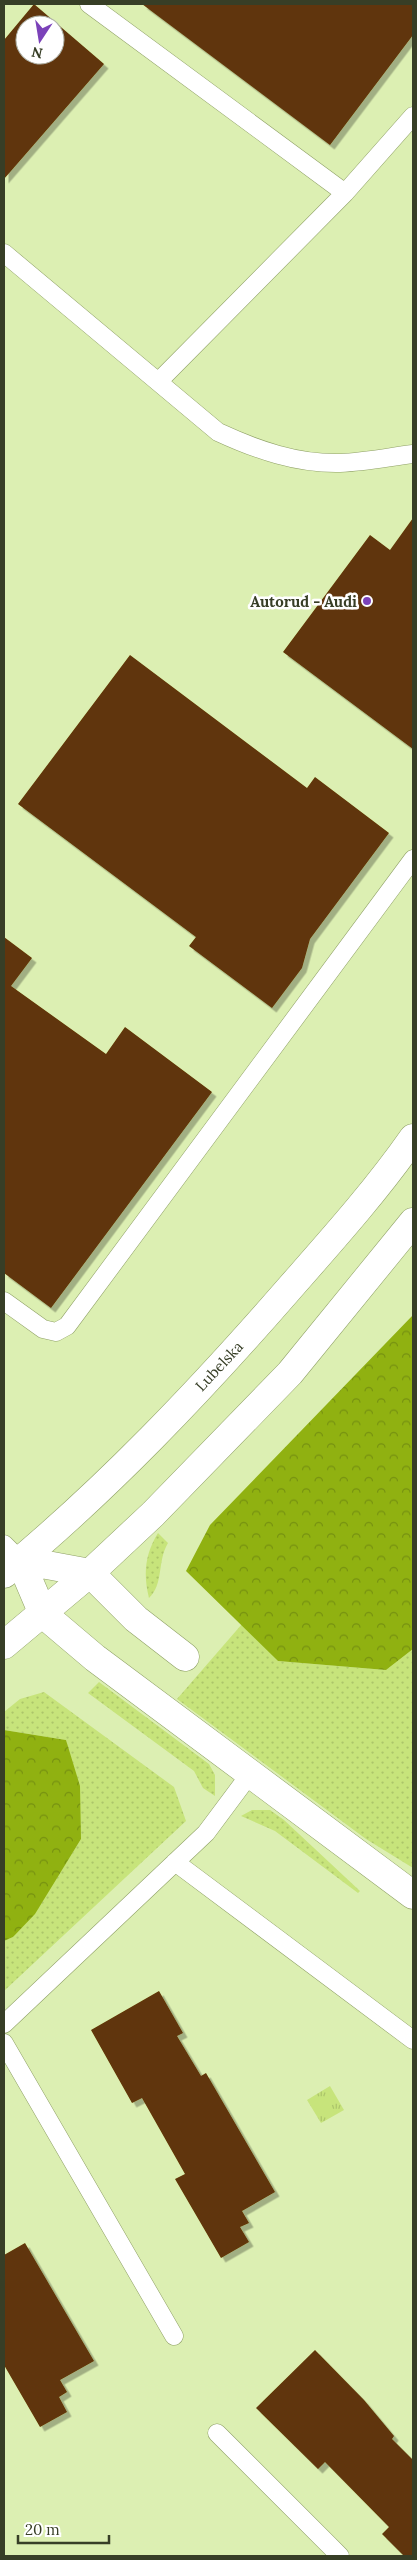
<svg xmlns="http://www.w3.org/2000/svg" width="417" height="2560" font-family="Lora,serif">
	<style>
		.grass { fill: url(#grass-dots) }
		.forest { fill: url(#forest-crowns) }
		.park { fill: url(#park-tufts) }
		.building { fill: #603607; fill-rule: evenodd; filter: url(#shadow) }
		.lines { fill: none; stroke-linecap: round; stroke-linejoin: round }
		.service-casing { stroke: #8fa066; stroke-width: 19 }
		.minor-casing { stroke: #8fa066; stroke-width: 29 }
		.secondary-casing { stroke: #8fa066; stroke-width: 29 }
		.service { stroke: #fff; stroke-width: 18 }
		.minor { stroke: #fff; stroke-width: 28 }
		.secondary { stroke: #fff; stroke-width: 28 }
		.poi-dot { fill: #7b42b9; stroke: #fff; stroke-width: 2 }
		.labels { text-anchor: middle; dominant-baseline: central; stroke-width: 5; stroke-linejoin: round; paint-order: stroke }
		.poi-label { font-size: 15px; font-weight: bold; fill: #373e26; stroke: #fff; text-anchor: end }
		.street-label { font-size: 15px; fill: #373e26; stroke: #fff }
	</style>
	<defs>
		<pattern id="grass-dots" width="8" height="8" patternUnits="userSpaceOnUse" patternTransform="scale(1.25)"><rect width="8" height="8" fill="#c7e47b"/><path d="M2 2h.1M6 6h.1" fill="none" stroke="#acc56a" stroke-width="1.8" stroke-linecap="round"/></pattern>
		<pattern id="forest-crowns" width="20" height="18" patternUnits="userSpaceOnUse" patternTransform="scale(1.25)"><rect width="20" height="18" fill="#90b111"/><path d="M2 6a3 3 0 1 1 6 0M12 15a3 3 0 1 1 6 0" fill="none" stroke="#769110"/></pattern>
		<pattern id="park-tufts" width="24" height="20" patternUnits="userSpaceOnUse" patternTransform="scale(1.25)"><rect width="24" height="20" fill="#c7e47b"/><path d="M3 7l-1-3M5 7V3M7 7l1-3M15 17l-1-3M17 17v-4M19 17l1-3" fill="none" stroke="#acc56a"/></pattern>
		<filter id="shadow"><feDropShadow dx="4.5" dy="4.5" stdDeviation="0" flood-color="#0004"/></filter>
	</defs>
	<rect width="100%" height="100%" fill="#dcefb2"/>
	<!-- grass -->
	<path class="grass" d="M158,1533L168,1543C157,1561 164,1584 149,1598C143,1574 145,1554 158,1533Z
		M242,1624L278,1661L386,1670L413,1649V1868L366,1839L177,1699Z
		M99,1682L209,1764L215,1775V1796L203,1788L194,1771L88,1693Z
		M44,1692L174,1787L186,1821L4,1991V1941L13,1937L61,1871L81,1839L66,1740L4,1730V1712L20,1699Z
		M252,1810H270L284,1820L360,1891L358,1893L275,1831L241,1816Z"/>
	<!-- forest -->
	<path class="forest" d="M413,1315V1649L386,1670L278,1661L186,1571L210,1525Z
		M4,1730L66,1740L80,1786L81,1839L35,1914L13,1937L4,1941Z"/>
	<!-- park -->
	<path class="park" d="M330,2086L344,2110L321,2123L307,2100Z"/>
	<!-- building -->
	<path class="building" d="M34,4L104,64L4,179V40ZM25,25H55V55H25Z
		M142,4H413V35L330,145Z
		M413,518V749L283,652L370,535L390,550Z
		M130,655L307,788L315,777L389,833L310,939L302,968L272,1008L189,946L196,937L18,804Z
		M4,937L32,958L11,986L106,1054L125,1027L212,1092L51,1308L4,1273Z
		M159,1991L183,2033L177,2036L201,2076L206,2073L275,2192L242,2211L249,2223L240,2227L249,2242L221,2258L175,2179L185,2174L142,2098L132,2103L91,2030Z
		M25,2243L94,2361L60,2380L67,2392L59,2397L67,2412L40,2427L4,2365V2255Z
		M315,2350L364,2400L394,2436L392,2439L413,2460V2556H404L382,2534L389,2527L325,2462L318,2469L256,2408Z"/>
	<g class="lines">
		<defs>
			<path id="service" d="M89,4L345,193
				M4,253L218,432C257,450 297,464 340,463C365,462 389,457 413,454
				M158,382L345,193L413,116
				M4,1301L43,1329L56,1332L67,1326L413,859
				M4,1544L20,1560
				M175,1862L413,2040
				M4,2024L206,1833L250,1774
				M4,2043L174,2336
				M217,2433L340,2556"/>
			<path id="minor" d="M20,1560L43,1614L95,1658L413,1895
				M20,1560L90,1573L136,1619L185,1657"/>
			<path id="secondary" d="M4,1574C107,1489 200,1391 288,1290C331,1241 376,1191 413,1138
				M4,1645L90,1573L153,1514L290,1373L413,1222"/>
		</defs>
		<!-- service casing -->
		<use href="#service" class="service-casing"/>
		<!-- minor casing -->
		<use href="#minor" class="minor-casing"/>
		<!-- secondary casing -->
		<use href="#secondary" class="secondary-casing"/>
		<!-- service -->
		<use href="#service" class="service"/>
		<!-- minor -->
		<use href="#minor" class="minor"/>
		<!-- secondary -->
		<use href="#secondary" class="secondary"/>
	</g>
	<!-- markers -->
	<circle class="poi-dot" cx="367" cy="601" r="5"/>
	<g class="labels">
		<!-- poi labels -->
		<g class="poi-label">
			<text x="357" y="601">Autorud - Audi</text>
		</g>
		<!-- street labels -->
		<g class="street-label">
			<text transform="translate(219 1366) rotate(-47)">Lubelska</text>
		</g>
	</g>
	<!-- border -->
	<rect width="417" height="2560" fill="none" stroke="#373e26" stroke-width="10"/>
	<!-- north arrow -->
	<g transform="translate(40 40) rotate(192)"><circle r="24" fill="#ffffff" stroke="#afb2a8"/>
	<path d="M0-4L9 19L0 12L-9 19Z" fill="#7b42b9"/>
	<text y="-8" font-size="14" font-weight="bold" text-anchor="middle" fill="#373e26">N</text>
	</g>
	<!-- scale -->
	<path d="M18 2535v8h91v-8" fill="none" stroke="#373e26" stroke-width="2.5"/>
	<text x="25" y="2535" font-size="15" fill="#373e26" stroke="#ffffff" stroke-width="4" paint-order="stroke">20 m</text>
</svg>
